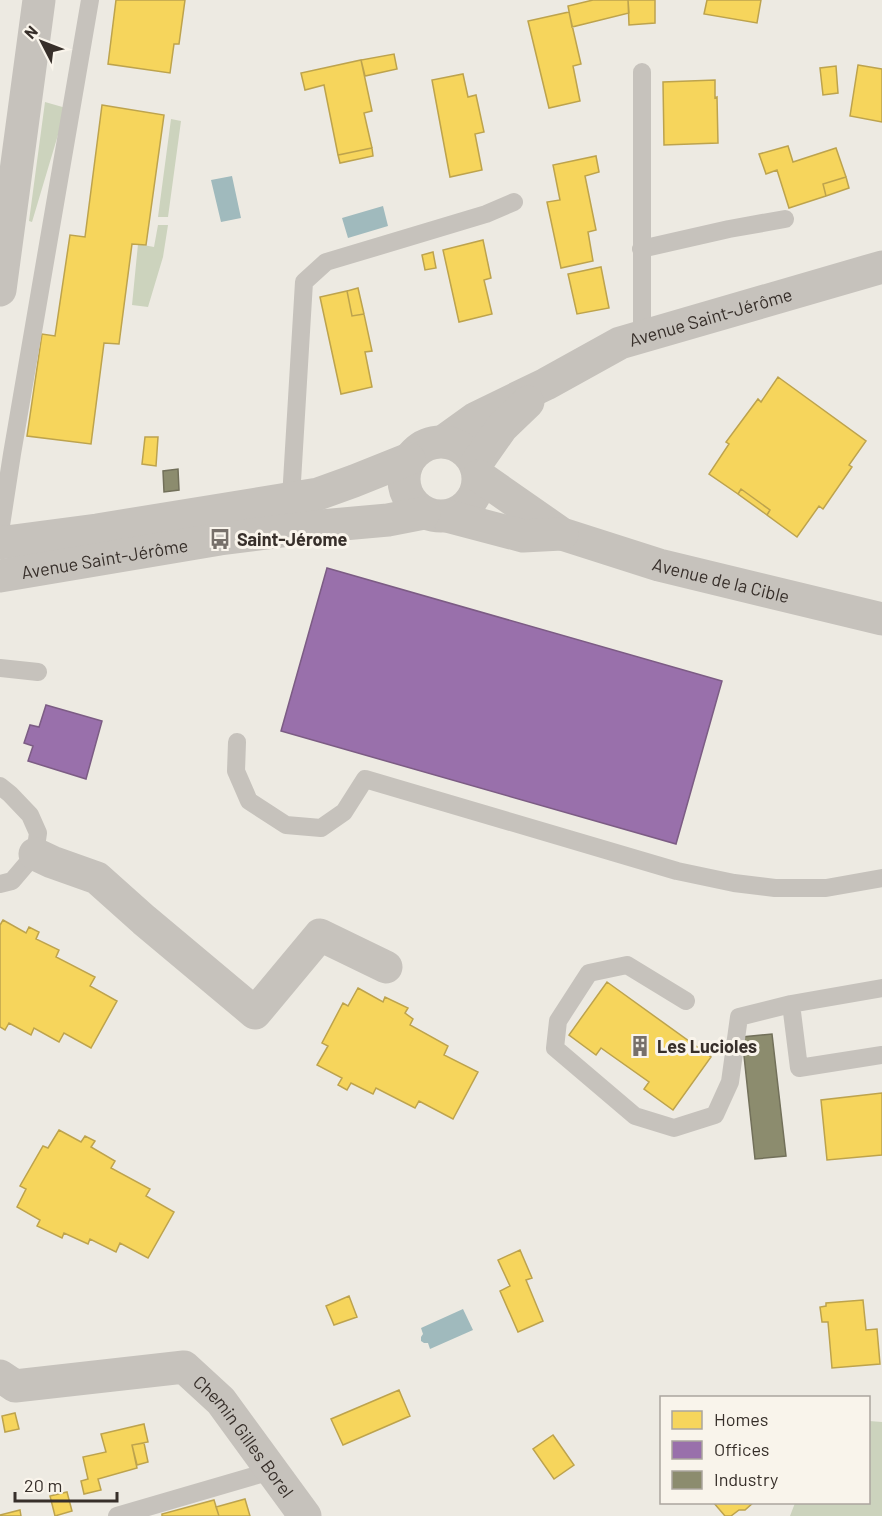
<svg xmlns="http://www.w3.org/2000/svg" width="882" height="1516" font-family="Barlow,sans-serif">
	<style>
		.green { fill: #ccd3bd }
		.water { fill: #a0babd }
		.homes { fill: #f6d55c; stroke: #bda34d; stroke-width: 1.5 }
		.offices { fill: #9970ab; stroke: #7c5c84; stroke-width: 1.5 }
		.industry { fill: #8c8c6e; stroke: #72705a; stroke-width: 1.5 }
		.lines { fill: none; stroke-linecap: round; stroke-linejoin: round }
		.service { stroke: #c6c2bc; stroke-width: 18 }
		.minor { stroke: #c6c2bc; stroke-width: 33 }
		.tertiary { stroke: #c6c2bc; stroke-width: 33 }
		.labels { text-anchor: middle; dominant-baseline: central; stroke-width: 6; stroke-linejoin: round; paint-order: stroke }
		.street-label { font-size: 18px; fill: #372f2a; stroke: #f9f4eb }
		.poi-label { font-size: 18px; font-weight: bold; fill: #372f2a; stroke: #f9f4eb; text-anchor: start }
	</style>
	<rect width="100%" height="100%" fill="#edeae2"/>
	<!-- green -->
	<path class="green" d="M45,102L66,108L32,222L29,221Z
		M171,119L181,121L168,217H158Z
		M158,225H168L163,257L148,307L132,305L138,244L154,247Z
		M869,1421L882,1422V1516H790L795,1503L868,1502Z"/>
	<!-- water -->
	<path class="water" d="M232,176L241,218L221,222L211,180Z
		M383,206L388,226L348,238L342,218Z
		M463,1309L473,1330L430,1349L428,1343H424L421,1341V1337L423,1334L421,1328Z"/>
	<!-- homes -->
	<path class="homes" d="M116,0H185L179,44H174L170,73L108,64Z
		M593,0H628L629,13L572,27L568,6Z
		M628,0H655V23L629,25Z
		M707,0H761L757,23L704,14Z
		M569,12L581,64L573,66L580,101L549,108L528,21Z
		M394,54L397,69L365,76L361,60Z
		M361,60L372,111L364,113L372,148L338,155L324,85L305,90L301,73Z
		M858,65L882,69V122L850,116Z
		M836,66L838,93L823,95L820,68Z
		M463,74L468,97L476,95L484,132L475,134L482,170L450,177L432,80Z
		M715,80V98L717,97L718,143L664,145L663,82Z
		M102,105L164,115L146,245L132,244L119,344L104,343L91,444L27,436L42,334L55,336L70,235L85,237Z
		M788,146L793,162L836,148L846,177L823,184L826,196L789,208L777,170L766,174L759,154Z
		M372,148L373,156L340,163L338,155Z
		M596,156L599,172L585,176L596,230L588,232L593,261L561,268L547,202L560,200L553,165Z
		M846,177L849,188L826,196L823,184Z
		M483,240L491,278L484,280L492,314L459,322L443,250Z
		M433,252L436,268L425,270L422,255Z
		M601,267L609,308L577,314L568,274Z
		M358,288L364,314L352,316L347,291Z
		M347,291L352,316L364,314L372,351L365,352L372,387L341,394L320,297Z
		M778,377L866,441L849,465L852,467L823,509L819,506L797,537L767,515L770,510L741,489L738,494L709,474L729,444L726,442L758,399L761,402Z
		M145,437H158L156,466L142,464Z
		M741,489L770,510L767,515L738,494Z
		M3,920L26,933L29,927L39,932L36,939L59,950L56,957L95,977L90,986L117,1001L91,1048L64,1033L59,1042L34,1028L31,1035L9,1023L5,1030L0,1027V925Z
		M607,982L711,1057L673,1110L644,1089L649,1082L601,1048L596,1055L569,1035Z
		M358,988L383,1002L385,997L408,1008L405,1013L413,1019L410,1025L448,1046L444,1055L478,1072L453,1119L419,1101L415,1108L376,1088L373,1094L351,1083L347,1090L338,1085L342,1078L317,1065L328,1046L322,1043L343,1003L348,1006Z
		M882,1093V1155L827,1160L821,1100Z
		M59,1130L81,1142L85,1136L95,1141L91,1147L115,1161L111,1168L150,1189L146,1196L174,1212L148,1258L120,1243L116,1252L90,1239L88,1244L64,1233L62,1238L37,1226L40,1220L17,1207L26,1189L20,1186L43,1146L48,1148Z
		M520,1250L532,1278L526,1280L543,1321L518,1332L500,1291L510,1286L498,1260Z
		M349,1296L357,1317L334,1325L326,1306Z
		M863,1300L866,1330L877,1329L880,1364L832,1368L828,1322H822L820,1307L826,1306V1303Z
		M399,1390L410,1416L343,1445L331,1419Z
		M15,1413L19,1429L5,1432L2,1416Z
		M144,1424L148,1442L132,1445L137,1468L98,1479L101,1490L84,1494L81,1481L88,1479L83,1457L106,1452L101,1434Z
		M553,1435L574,1465L554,1479L533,1449Z
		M144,1443L148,1462L137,1465L132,1445Z
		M67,1492L72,1511L55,1516L50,1496Z
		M245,1499L250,1516H219L216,1507Z
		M214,1500L219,1516H162V1514Z
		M713,1502H754L745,1510H739L731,1516H725Z
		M20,1510L21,1516H0V1515Z"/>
	<!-- offices -->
	<path class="offices" d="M327,568L722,681L676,844L281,731Z
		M46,705L102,721L86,779L28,761L33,746L24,743L30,725L39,727Z"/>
	<!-- industry -->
	<path class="industry" d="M178,469L179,490L164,492L163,471Z
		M772,1034L786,1156L755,1159L742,1037Z"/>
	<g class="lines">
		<!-- service -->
		<path class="service" d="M641,249L729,229L785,219
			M642,336V72
			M291,498L304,282L326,262L486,214L514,202
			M0,532L12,454L90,0
			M0,668L38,672
			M237,742L236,771L249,801L286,825L321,828L344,812L365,779L677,871L734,883L775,888H826L882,878
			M0,786L10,794L30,815L38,833L35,854L12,881L0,884
			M882,988L791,1004L799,1068L882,1055
			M686,1001L627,965L589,973L558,1021L555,1048L635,1116L674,1128L715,1115L730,1082L739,1017L791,1004
			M117,1516L271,1471"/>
		<!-- minor -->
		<g class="minor">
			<path d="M0,290L39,0"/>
			<path d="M35,854L52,862L97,878L144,920L255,1013L320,935L386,967"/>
			<path id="s1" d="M0,1376L15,1386L184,1367L221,1401L305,1516"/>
		</g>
		<!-- tertiary -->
		<g class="tertiary">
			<path id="s2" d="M444,441L476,418L546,384L620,343L882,267"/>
			<circle cx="441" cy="479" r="37"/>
			<path d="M476,464L502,427L528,402"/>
			<path id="s3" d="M479,476L562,534L659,565L882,619"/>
			<path d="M447,516L523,536L562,534"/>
			<path d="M0,543L97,530L318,494L354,481L409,459"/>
			<path id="s4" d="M0,576L220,539L321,526L388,520L424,513"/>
		</g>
	</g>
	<!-- icons -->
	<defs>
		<symbol id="bus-bare" viewBox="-9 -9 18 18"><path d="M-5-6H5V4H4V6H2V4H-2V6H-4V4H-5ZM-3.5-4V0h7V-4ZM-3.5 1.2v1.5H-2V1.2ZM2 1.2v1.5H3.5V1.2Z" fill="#77706a" stroke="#f9f4eb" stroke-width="2.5" paint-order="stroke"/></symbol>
		<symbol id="building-bare" viewBox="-9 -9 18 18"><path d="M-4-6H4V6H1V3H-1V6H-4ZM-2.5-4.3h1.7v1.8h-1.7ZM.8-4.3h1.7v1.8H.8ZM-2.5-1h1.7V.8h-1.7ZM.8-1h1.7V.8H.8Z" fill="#77706a" stroke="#f9f4eb" stroke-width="2.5" paint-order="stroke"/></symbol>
	</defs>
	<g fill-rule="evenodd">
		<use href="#bus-bare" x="205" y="524" width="30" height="30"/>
		<use href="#building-bare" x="625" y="1031" width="30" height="30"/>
	</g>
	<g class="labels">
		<!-- street labels -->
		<g class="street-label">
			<text stroke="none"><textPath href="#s2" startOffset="296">Avenue Saint-Jérôme</textPath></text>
			<text stroke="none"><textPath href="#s4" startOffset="106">Avenue Saint-Jérôme</textPath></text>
			<text stroke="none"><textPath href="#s3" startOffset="267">Avenue de la Cible</textPath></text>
			<text stroke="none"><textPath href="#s1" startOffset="280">Chemin Gilles Borel</textPath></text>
		</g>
		<!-- poi labels -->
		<g class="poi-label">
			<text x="237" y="539">Saint-Jérome</text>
			<text x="657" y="1046">Les Lucioles</text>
		</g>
	</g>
	<!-- legend -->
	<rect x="660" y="1396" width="210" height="108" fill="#f9f4eb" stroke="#aba59e" stroke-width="1.5"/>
	<rect x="672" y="1411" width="30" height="18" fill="#f6d55c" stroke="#aba59e" stroke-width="1.5"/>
	<text x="714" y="1426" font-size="18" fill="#372f2a">Homes</text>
	<rect x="672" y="1441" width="30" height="18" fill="#9970ab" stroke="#aba59e" stroke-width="1.5"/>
	<text x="714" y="1456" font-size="18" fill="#372f2a">Offices</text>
	<rect x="672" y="1471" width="30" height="18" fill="#8c8c6e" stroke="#aba59e" stroke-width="1.5"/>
	<text x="714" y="1486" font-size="18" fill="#372f2a">Industry</text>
	<!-- north arrow -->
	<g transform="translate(42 42) rotate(312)" stroke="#f9f4eb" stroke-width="4.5" paint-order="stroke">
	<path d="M0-4.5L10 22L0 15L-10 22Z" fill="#372f2a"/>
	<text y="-9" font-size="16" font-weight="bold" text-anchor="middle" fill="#372f2a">N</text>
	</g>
	<!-- scale -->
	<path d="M15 1492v9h102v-9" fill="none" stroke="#372f2a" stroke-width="3"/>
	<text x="24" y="1492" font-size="18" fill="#372f2a" stroke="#f9f4eb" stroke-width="4.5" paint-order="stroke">20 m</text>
</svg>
